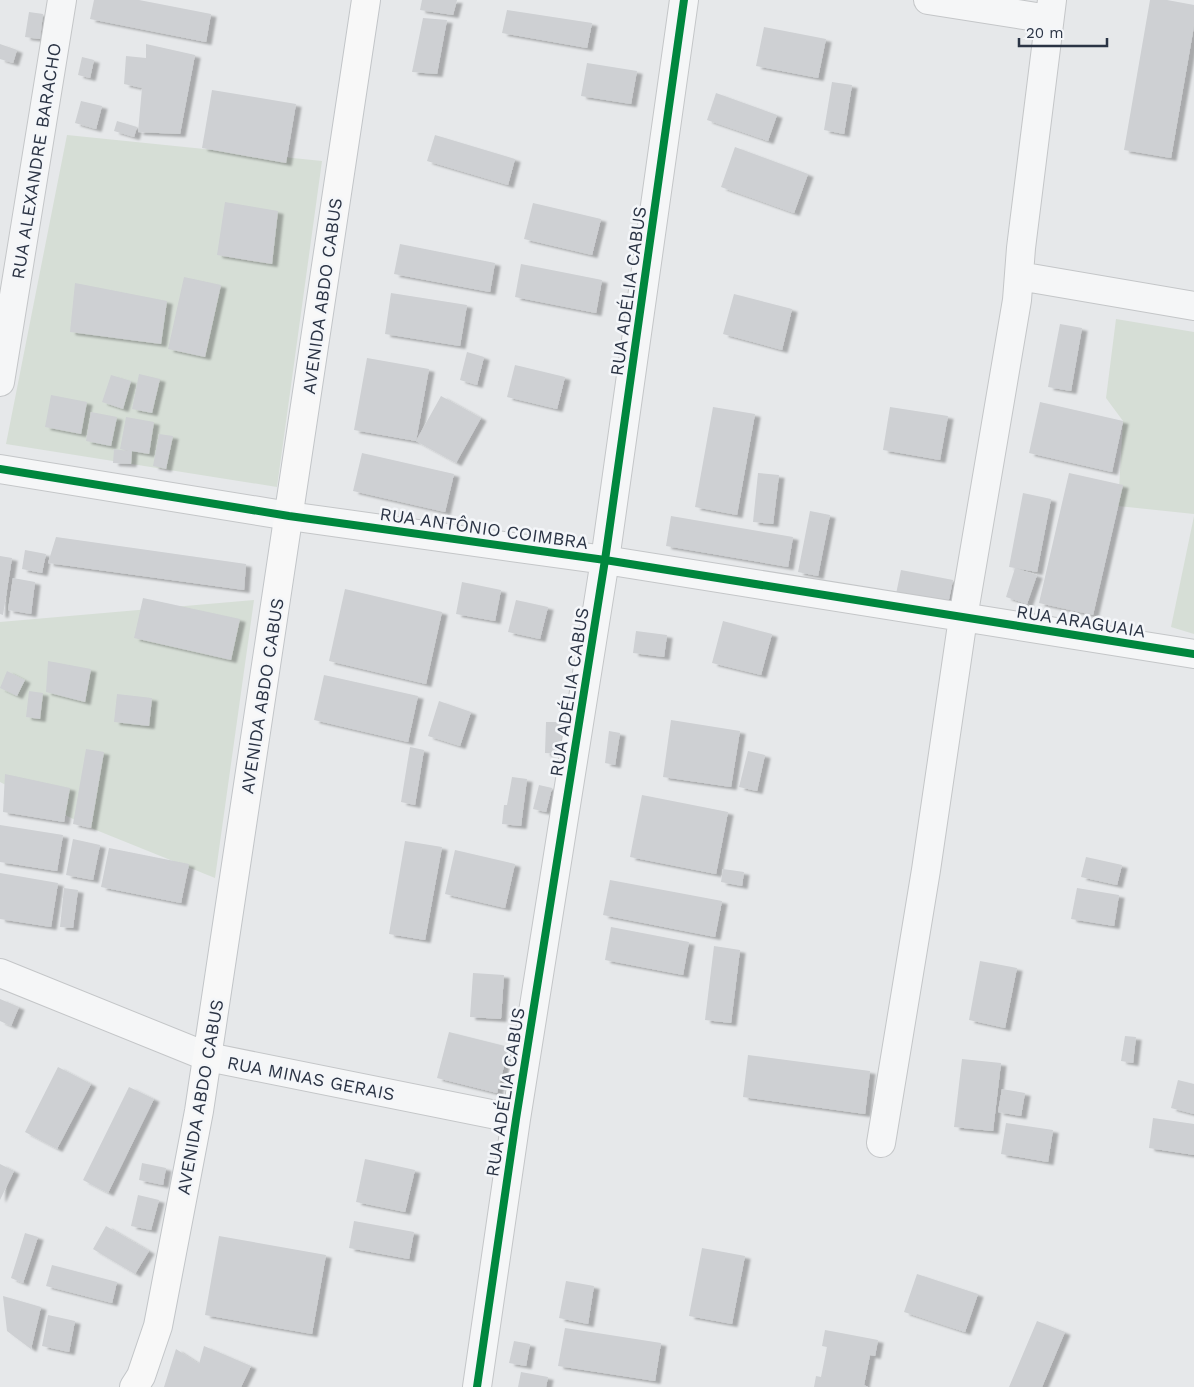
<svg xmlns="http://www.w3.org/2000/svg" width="1194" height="1387" font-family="'Work Sans',sans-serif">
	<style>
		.green { fill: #d6ded6 }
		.building { fill: #ced0d3; filter: url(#shadow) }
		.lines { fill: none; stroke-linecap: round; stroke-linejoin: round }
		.minor-casing { stroke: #c4c6c8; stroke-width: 30 }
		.major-casing { stroke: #c2c5c8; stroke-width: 30 }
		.minor { stroke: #f5f6f7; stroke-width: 28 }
		.major { stroke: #f8f8f8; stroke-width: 28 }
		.cycleway-casing { stroke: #f4f6f9; stroke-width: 11 }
		.cycleway { stroke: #00873e; stroke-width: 8 }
		.labels { text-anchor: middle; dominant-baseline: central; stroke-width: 5; stroke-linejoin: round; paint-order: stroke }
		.street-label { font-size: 18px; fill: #2b3445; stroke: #f4f6f9 }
	</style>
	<defs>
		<filter id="shadow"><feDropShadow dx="5.5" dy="3" stdDeviation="1" flood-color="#0004"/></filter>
	</defs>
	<rect width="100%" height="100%" fill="#e6e8ea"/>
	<!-- green -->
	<path class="green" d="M67,135L322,161L277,487L6,444Z
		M1116,319L1194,332V514L1118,506L1123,421L1106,398Z
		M1194,516V634L1171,627Z
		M254,600L215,878L91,828L0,782V622Z"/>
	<!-- building -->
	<path class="building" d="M94,0H139L211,14L206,42L90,19Z
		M422,0H457L453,15L420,10Z
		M1150,0H1167L1194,5V26L1171,158L1124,150Z
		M507,10L592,23L587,48L502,33Z
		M29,12L43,14L40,39L25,37Z
		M423,18L447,20L437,74L412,72Z
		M764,27L826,39L818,78L756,66Z
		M0,44L17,50L13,63L0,59Z
		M146,44L195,55L180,134L138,132L142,88L124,84L126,56L146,58Z
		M82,57L94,60L90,78L78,75Z
		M587,63L637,71L631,104L581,96Z
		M832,82L852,85L844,134L824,130Z
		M212,90L296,104L286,163L202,148Z
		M716,93L777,115L768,141L707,120Z
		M81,101L102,106L96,129L75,123Z
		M117,121L137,127L134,137L114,131Z
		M435,135L515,159L508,185L427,161Z
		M735,147L808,174L794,213L721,187Z
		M225,202L278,211L272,264L217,255Z
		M533,203L601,219L592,255L524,239Z
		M400,244L495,263L490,292L394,274Z
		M521,264L602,280L596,313L515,297Z
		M184,277L221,285L205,357L168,349Z
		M75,283L167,301L161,344L70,332Z
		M391,293L467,305L460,346L385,334Z
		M734,294L792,309L782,350L723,334Z
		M1060,324L1082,328L1071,391L1048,387Z
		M467,352L484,357L477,385L460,380Z
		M367,358L429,369L416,441L354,430Z
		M515,365L565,377L557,409L507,397Z
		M139,374L160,379L152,413L132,409Z
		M111,375L131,381L123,409L102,402Z
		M51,395L87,402L81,434L45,427Z
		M441,396L481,418L456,463L416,441Z
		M1040,402L1123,421L1112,472L1029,453Z
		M713,407L755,414L737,515L695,507Z
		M890,407L948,416L940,460L883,450Z
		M91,412L117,417L111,446L86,441Z
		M126,417L154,422L149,454L132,451L131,464L113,463L114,449L128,451L120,449Z
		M159,434L173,436L166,469L153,466Z
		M362,453L454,474L445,512L353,491Z
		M758,473L779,475L773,524L753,522Z
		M1069,473L1123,485L1093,615L1039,603Z
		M1023,493L1051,499L1037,572L1009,567Z
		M810,511L830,515L818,576L798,572Z
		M671,516L793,537L788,567L666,546Z
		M56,537L246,564L244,590L48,563Z
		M25,550L46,554L42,573L22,569Z
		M0,556L12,558L3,615L0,614Z
		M1015,568L1037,575L1027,604L1006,597Z
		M901,570L953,580L948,604L896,594Z
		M13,578L35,582L31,614L8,610Z
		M462,582L501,590L495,621L456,614Z
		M345,589L442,612L426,684L329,661Z
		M143,598L240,619L231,660L134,638Z
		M516,600L548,607L540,639L508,632Z
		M723,621L772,634L761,675L712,663Z
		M636,631L667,635L664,657L633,653Z
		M48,661L91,669L85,702L46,692Z
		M7,671L25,680L17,696L0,688Z
		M324,675L418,696L408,742L314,720Z
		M29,691L43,693L40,719L26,717Z
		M117,694L152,698L149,726L114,722Z
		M439,701L471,712L460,746L428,736Z
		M671,720L740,731L731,787L663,777Z
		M546,722H563L562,754L545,753Z
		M609,731L620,733L615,765L605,763Z
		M410,747L424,750L415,805L401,802Z
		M86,749L104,752L91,828L73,824Z
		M748,751L765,755L757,791L739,787Z
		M5,774L70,788L64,822L3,812Z
		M512,777L527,779L521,826L502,824L504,805H507Z
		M539,785L552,788L546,812L533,809Z
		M642,795L728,812L716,874L630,857Z
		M0,825L63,835L57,871L0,862Z
		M73,839L100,845L93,880L66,875Z
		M405,841L442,847L425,940L389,934Z
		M109,848L189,864L181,903L101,887Z
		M455,850L515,864L505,908L445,894Z
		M1086,857L1122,865L1117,885L1081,877Z
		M723,869L744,872L742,886L721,882Z
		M0,873L58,883L51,927L0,919Z
		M610,880L722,901L715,937L603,915Z
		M64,888L78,890L73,928L60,927Z
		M1077,888L1119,895L1114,926L1071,919Z
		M611,927L689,942L683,975L605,960Z
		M714,946L740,950L731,1023L705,1020Z
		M980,961L1017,968L1005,1028L969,1020Z
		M473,973L504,975L501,1019L470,1017Z
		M0,999L19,1007L11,1026L0,1021Z
		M449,1032L509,1047L497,1093L437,1078Z
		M1125,1036L1136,1037L1133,1063L1121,1061Z
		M748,1055L870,1071L865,1114L743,1097Z
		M962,1059L1001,1063L993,1131L954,1127Z
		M58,1067L91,1084L57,1149L25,1132Z
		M1178,1080L1194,1084V1114L1171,1108Z
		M129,1087L154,1099L108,1193L83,1180Z
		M1002,1089L1025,1093L1021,1116L998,1112Z
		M1153,1118L1194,1124V1155L1149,1148Z
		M1006,1123L1053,1130L1048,1162L1001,1154Z
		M365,1159L415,1170L405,1212L356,1202Z
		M142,1163L166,1168L163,1185L139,1180Z
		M0,1164L14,1171L0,1200Z
		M138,1195L159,1200L151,1230L131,1226Z
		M354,1221L414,1232L409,1259L349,1248Z
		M106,1226L149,1251L135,1274L93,1249Z
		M25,1233L38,1237L23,1283L11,1278Z
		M219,1236L326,1255L312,1334L205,1315Z
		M702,1248L745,1256L732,1324L689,1316Z
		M52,1265L117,1282L112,1303L46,1286Z
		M917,1274L978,1294L965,1332L904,1312Z
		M566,1281L594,1286L588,1324L559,1318Z
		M3,1296L41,1307L31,1349L7,1331Z
		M48,1315L75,1321L69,1352L42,1346Z
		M1037,1321L1065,1332L1042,1387H1009Z
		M565,1328L661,1343L655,1381L558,1366Z
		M825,1330L878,1340L875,1356L870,1355L864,1385L868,1387H814L816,1376L821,1377L827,1347L822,1346Z
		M514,1341L530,1344L526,1366L509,1363Z
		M204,1346L251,1366L241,1387H164L176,1349L199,1364Z
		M521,1372L548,1377L546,1387H518Z"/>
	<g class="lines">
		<defs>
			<path id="minor" d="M928,0L1049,19
				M1019,276L1194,306
				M0,382L62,0
				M0,469L289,516L605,560L1194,654
				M0,973L208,1057L516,1119
				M881,1143L926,870L963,618L1017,300L1021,248L1052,0
				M477,1387L516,1119L605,560L684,0"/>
			<path id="major" d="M134,1387L141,1376L158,1326L199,1111L366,0"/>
		</defs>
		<!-- minor casing -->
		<use href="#minor" class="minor-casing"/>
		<!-- major casing -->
		<use href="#major" class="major-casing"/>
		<!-- minor -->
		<use href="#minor" class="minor"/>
		<!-- major -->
		<use href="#major" class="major"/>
		<defs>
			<path id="cycleway" d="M0,469L289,516L605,560L1194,654
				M477,1387L516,1119L605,560L684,0"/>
		</defs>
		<!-- cycleway casing -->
		<use href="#cycleway" class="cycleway-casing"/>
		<!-- cycleway -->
		<use href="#cycleway" class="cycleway"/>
	</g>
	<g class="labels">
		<!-- street labels -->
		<g class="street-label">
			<text transform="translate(36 161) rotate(-81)">RUA ALEXANDRE BARACHO</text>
			<text transform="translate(628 291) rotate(-82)">RUA ADÉLIA CABUS</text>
			<text transform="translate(322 296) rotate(-82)">AVENIDA ABDO CABUS</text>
			<text transform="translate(484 528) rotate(8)">RUA ANTÔNIO COIMBRA</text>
			<text transform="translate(1081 621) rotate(9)">RUA ARAGUAIA</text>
			<text transform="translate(569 692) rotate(-81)">RUA ADÉLIA CABUS</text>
			<text transform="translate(262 696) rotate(-81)">AVENIDA ABDO CABUS</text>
			<text transform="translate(311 1078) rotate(11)">RUA MINAS GERAIS</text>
			<text transform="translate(505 1092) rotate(-81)">RUA ADÉLIA CABUS</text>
			<text transform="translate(200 1097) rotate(-80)">AVENIDA ABDO CABUS</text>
		</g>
	</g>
	<!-- scale -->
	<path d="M1019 38v8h88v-8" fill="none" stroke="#2b3445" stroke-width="2.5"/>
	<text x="1026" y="38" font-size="15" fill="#2b3445" stroke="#f4f6f9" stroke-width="4" paint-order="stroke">20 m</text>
</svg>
